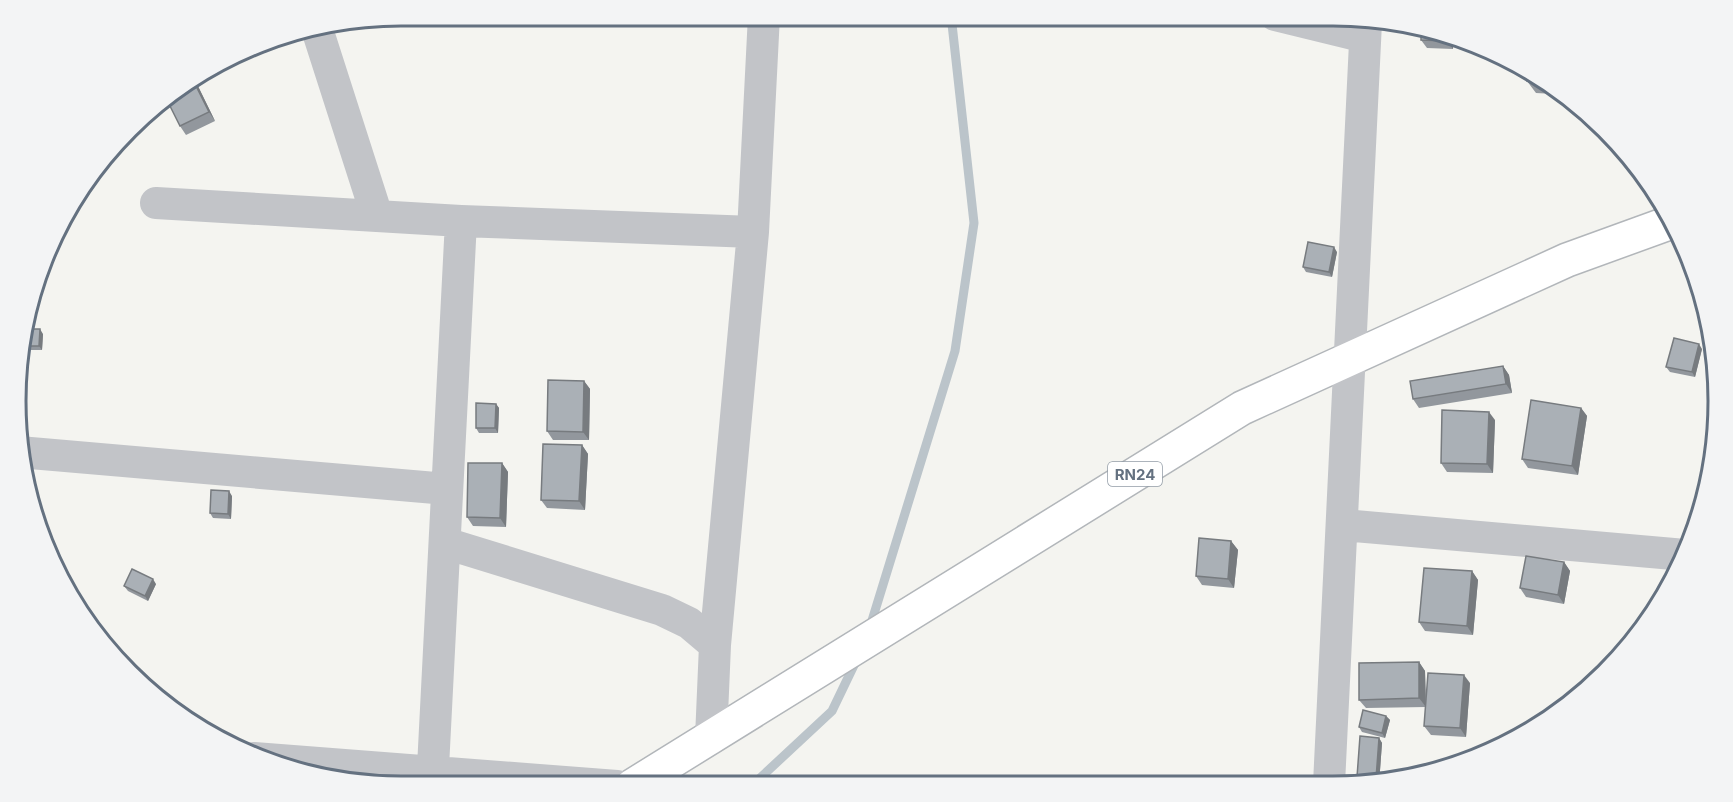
<svg xmlns="http://www.w3.org/2000/svg" width="1733" height="802" font-family="Inter,sans-serif">
	<style>
		.lines { fill: none; stroke-linecap: round; stroke-linejoin: round }
		.stream { stroke: #bbc4ca; stroke-width: 9 }
		.primary-casing { stroke: #b2b6ba; stroke-width: 36 }
		.minor { stroke: #c2c4c8; stroke-width: 32 }
		.primary { stroke: #fff; stroke-width: 33 }
		.wall { fill: #92979d }
		.shaded-wall { fill: #777b7f }
		.building { fill: #aab0b6; stroke: #777b7f; stroke-width: 1.5 }
		.labels { text-anchor: middle; dominant-baseline: central; stroke-width: 6; stroke-linejoin: round; paint-order: stroke }
		.shield { fill: #fff; stroke: #929ca6; stroke-width: 1.5 }
		.shield-label { font-size: 15px; font-weight: bold; fill: #647180 }
		.rim { fill: none; stroke: #647180; stroke-width: 3 }
	</style>
	<rect width="100%" height="100%" fill="#f4f4f0"/>
	<g class="lines">
		<!-- stream -->
		<path class="stream" d="M870,627L955,351L974,223L951,15
			M745,786L759,779L832,711L857,659"/>
		<defs>
			<path id="primary" d="M632,786L1242,408L1567,260L1669,223"/>
		</defs>
		<!-- primary casing -->
		<use href="#primary" class="primary-casing"/>
		<!-- minor -->
		<path class="minor" d="M1275,15L1365,37
			M317,29L377,216
			M156,203L461,221L753,232
			M19,452L447,489
			M1343,525L1685,555
			M445,543L662,610L689,623L715,645
			M711,738L715,645L753,232L764,15
			M254,758L617,786
			M1329,784L1366,22
			M432,787L461,221"/>
		<!-- primary -->
		<use href="#primary" class="primary"/>
	</g>
	<!-- wall -->
	<path class="wall" d="M1453,39V49L1427,48L1421,40Z
		M1527,76L1554,94L1536,93L1527,81Z
		M195,80L215,121L186,135L180,126L165,96Z
		M1337,252L1332,277L1306,272L1303,267Z
		M43,334L42,350H26L22,346Z
		M1702,349L1695,377L1670,372L1666,367Z
		M1503,366L1509,375L1512,393L1419,408L1413,399Z
		M584,381L590,389L589,440H553L547,431Z
		M496,404L499,408L498,433H479L476,428Z
		M1581,408L1587,416L1578,475L1528,468L1522,459Z
		M1495,420L1493,473L1447,472L1441,463Z
		M582,445L588,454L585,510L547,508L541,500Z
		M502,463L508,472L506,527L473,526L467,517Z
		M232,496L231,519L213,518L210,513Z
		M1231,541L1238,550L1234,588L1202,585L1196,576Z
		M1564,562L1570,571L1564,604L1526,597L1520,588Z
		M1472,571L1478,580L1473,635L1425,631L1419,622Z
		M156,584L148,601L128,591L124,586Z
		M1419,662L1425,671L1426,707L1366,708L1359,700Z
		M1470,683L1466,737L1431,735L1424,726Z
		M1386,716L1390,720L1385,738L1362,732L1359,727Z
		M1379,738L1382,743L1379,784L1360,782L1357,777Z"/>
	<!-- shaded-wall -->
	<path class="shaded-wall" d="M1447,38L1453,39V49L1447,41Z
		M193,80H195L215,121L209,112Z
		M1334,247L1337,252L1332,277L1329,272Z
		M40,329L43,334L42,350L39,346Z
		M1699,344L1702,349L1695,377L1692,372Z
		M1503,366L1509,375L1512,393L1506,384Z
		M584,381L590,389L589,440L583,432Z
		M496,404L499,408L498,433L495,428Z
		M1581,408L1587,416L1578,475L1572,466Z
		M1489,412L1495,420L1493,473L1487,464Z
		M582,445L588,454L585,510L579,501Z
		M502,463L508,472L506,527L500,518Z
		M30,477L33,482L30,491L28,484Z
		M229,491L232,496L231,519L228,514Z
		M1231,541L1238,550L1234,588L1228,579Z
		M1564,562L1570,571L1564,604L1558,595Z
		M1472,571L1478,580L1473,635L1467,626Z
		M153,579L156,584L148,601L145,596Z
		M1419,662L1425,671L1426,707L1419,698Z
		M1464,675L1470,683L1466,737L1460,728Z
		M1386,716L1390,720L1385,738L1382,733Z
		M1379,738L1382,743L1379,784L1376,779Z"/>
	<!-- building -->
	<path class="building" d="M1421,33L1447,38V41L1421,40Z
		M1527,76L1535,81H1527Z
		M193,80L209,112L180,126L165,96Z
		M1308,242L1334,247L1329,272L1303,267Z
		M23,329H40L39,346H22Z
		M1674,338L1699,344L1692,372L1666,367Z
		M1503,366L1506,384L1413,399L1410,381Z
		M548,380L584,381L583,432L547,431Z
		M1531,400L1581,408L1572,466L1522,459Z
		M476,403L496,404L495,428H476Z
		M1442,410L1489,412L1487,464L1441,463Z
		M543,444L582,445L579,501L541,500Z
		M468,463H502L500,518L467,517Z
		M26,477H30L28,484Z
		M211,490L229,491L228,514L210,513Z
		M1199,538L1231,541L1228,579L1196,576Z
		M1526,556L1564,562L1558,595L1520,588Z
		M1424,568L1472,571L1467,626L1419,622Z
		M132,569L153,579L145,596L124,586Z
		M1419,662V698L1359,700V663Z
		M1428,673L1464,675L1460,728L1424,726Z
		M1363,710L1386,716L1382,733L1359,727Z
		M1360,736L1379,738L1376,779L1357,777Z
		M1436,763L1455,764L1436,769Z"/>
	<g class="labels">
		<!-- shield labels -->
		<rect class="shield" x="1108" y="462" width="54" height="24" rx="4.5"/>
		<g class="shield-label">
			<text x="1135" y="474">RN24</text>
		</g>
	</g>
	<!-- crop -->
	<path d="M0 0H1733V802H0ZM401 26H1333A375 375 0 0 1 1708 401V401A375 375 0 0 1 1333 776H401A375 375 0 0 1 26 401V401A375 375 0 0 1 401 26Z" fill="#f3f4f5" fill-rule="evenodd"/>
	<path class="rim" d="M401 26H1333A375 375 0 0 1 1708 401V401A375 375 0 0 1 1333 776H401A375 375 0 0 1 26 401V401A375 375 0 0 1 401 26Z"/>
</svg>
